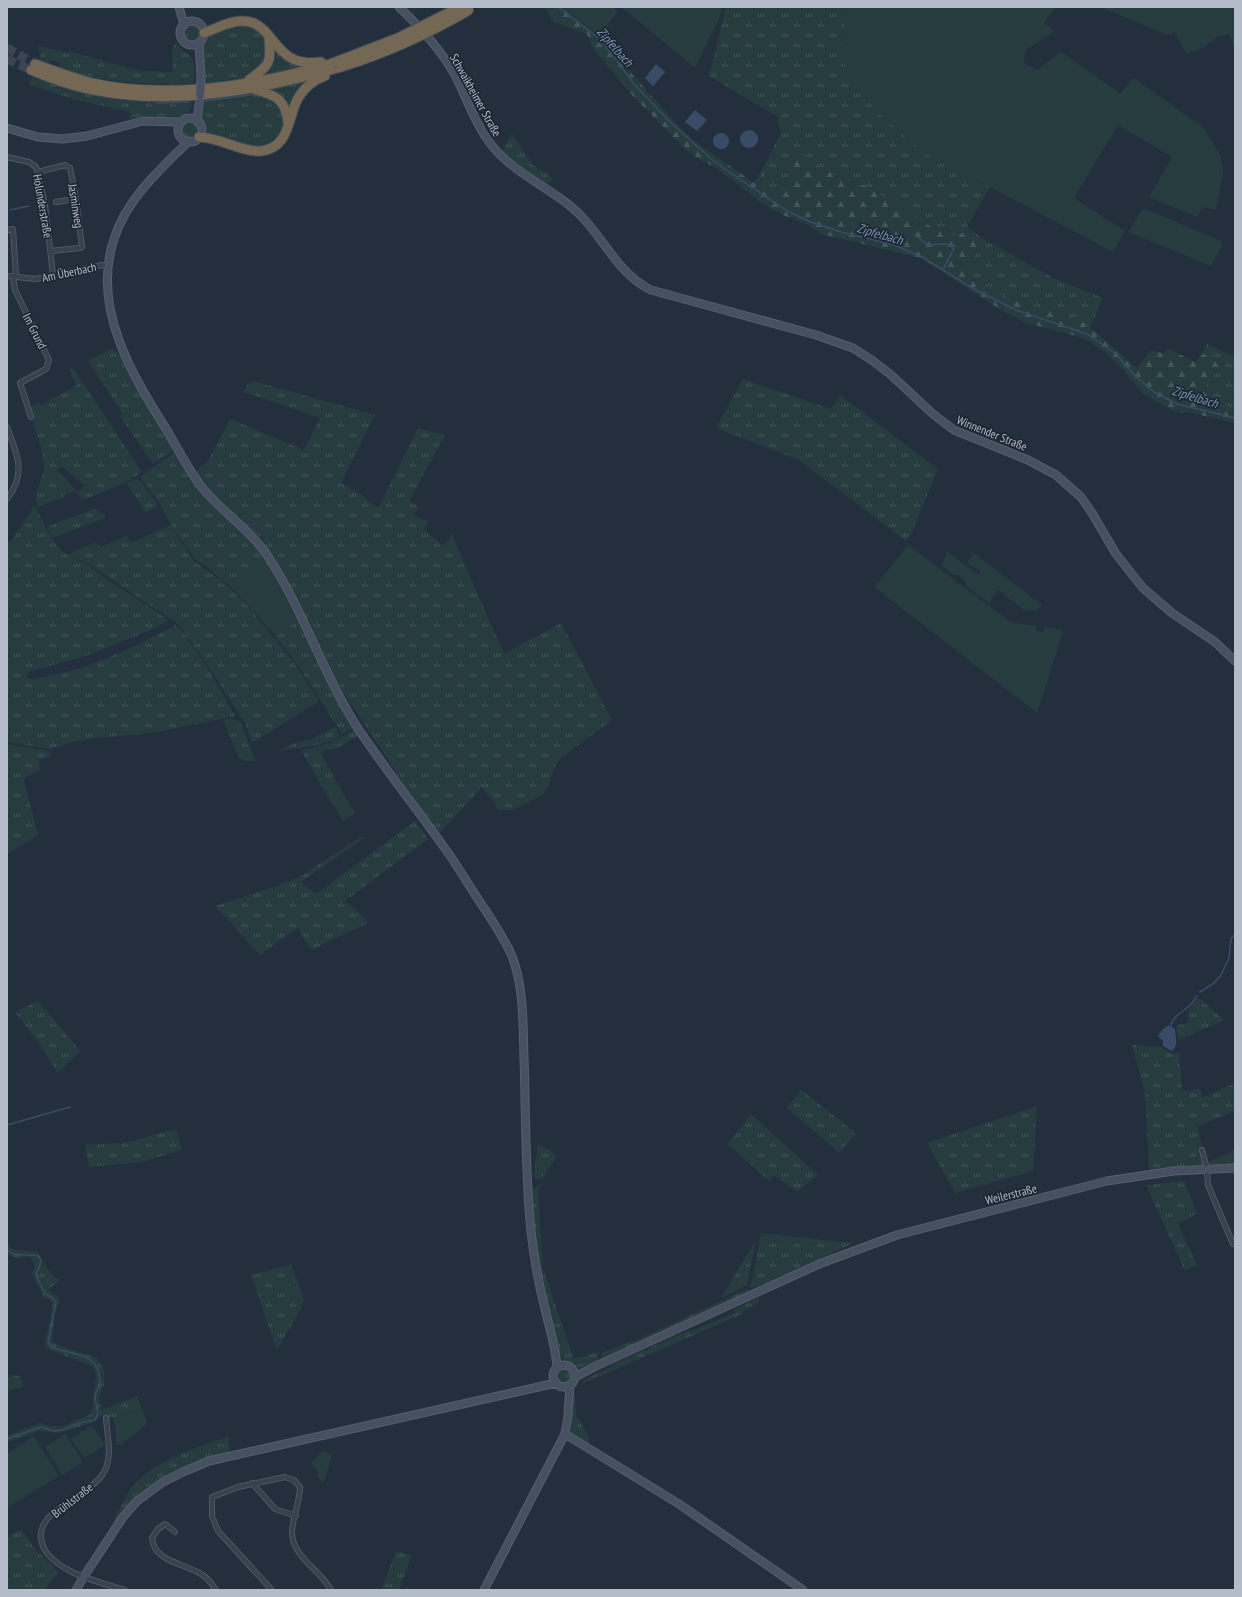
<svg xmlns="http://www.w3.org/2000/svg" width="1242" height="1597" font-family="'PT Sans Narrow',sans-serif">
	<style>
		.grass { fill: url(#grass-tufts); fill-rule: evenodd }
		.forest { fill: url(#forest-firs) }
		.green { fill: #263c3f }
		.water { fill: #394c67 }
		.lines { fill: none; stroke-linecap: round; stroke-linejoin: round }
		.stream { stroke: #394c67; stroke-width: 1.5 }
		.highway-tunnel { stroke: #3a4453; stroke-width: 9; stroke-dasharray: 9 4.5; stroke-linecap: butt }
		.street-casing { stroke: #565f6c; stroke-width: 6 }
		.secondary-casing { stroke: #565f6c; stroke-width: 9 }
		.highway-casing { stroke: #434c59; stroke-width: 11 }
		.street { stroke: #38414e; stroke-width: 4.5 }
		.secondary { stroke: #465061; stroke-width: 7 }
		.highway { stroke: #746855; stroke-width: 9 }
		.secondary-bridge-casing { stroke: #565f6c; stroke-width: 9; stroke-linecap: butt }
		.highway-bridge-casing { stroke: #434c59; stroke-width: 11; stroke-linecap: butt }
		.secondary-bridge { stroke: #465061; stroke-width: 7 }
		.highway-bridge { stroke: #746855; stroke-width: 9 }
		.labels { text-anchor: middle; dominant-baseline: central; stroke-width: 3.5; stroke-linejoin: round; paint-order: stroke }
		.street-label { font-size: 12px; fill: #b4bcc9; stroke: #1d2633 }
		.water-label { font-size: 13px; font-style: italic; fill: #7c92b1; stroke: #1d2633 }
	</style>
	<defs>
		<pattern id="grass-tufts" width="24" height="20" patternUnits="userSpaceOnUse"><rect width="24" height="20" fill="#263c3f"/><path d="M3 7l-1-3M5 7V3M7 7l1-3M15 17l-1-3M17 17v-4M19 17l1-3" fill="none" stroke="#435659"/></pattern>
		<pattern id="forest-firs" width="22" height="20" patternUnits="userSpaceOnUse"><rect width="22" height="20" fill="#263c3f"/><path d="M5 1l3.5 6h-7zM16 11l3.5 6h-7z" fill="#435659"/></pattern>
	</defs>
	<rect width="100%" height="100%" fill="#242f3e"/>
	<!-- grass -->
	<path class="grass" d="M726,7H844L845,22L842,51L920,150L990,187L967,227L982,238L1053,278L1103,298L1090,327L1077,318L1010,299L976,281L968,271L981,239L968,231L955,236L944,226L933,228L894,202L864,185L857,186L801,158L790,175L772,196L759,187L764,173L763,168L782,131L778,125V117L709,76Z
		M183 33a9 9 0 1 1 18 0a9 9 0 1 1-18 0Z
		M232,24L254,26L266,39V62L248,77L205,83L202,44L207,35Z
		M177,44L192,58L195,72L194,83C145,85 106,83 59,68L60,63L52,60L50,62L41,61L40,58L41,54L38,49L39,46L68,53V51L133,69L146,71L173,72L172,49L173,46Z
		M273,48L305,66L259,76L272,57L275,56L276,52Z
		M33,77L64,87V89L66,87C108,99 149,102 193,101L189,112L177,117L144,116L129,119L130,112L73,99L32,85L29,83Z
		M311,80L291,111L268,90Z
		M256,93L272,97L285,115L283,132L270,145L254,148L227,139L205,131L200,120L204,100Z
		M182 129a9 9 0 1 1 18 0a9 9 0 1 1-18 0Z
		M512,134L533,165L553,178L543,190L499,157Z
		M1207,344L1235,357V409L1227,406L1203,391L1221,363L1202,353Z
		M112,349L122,356L143,398L173,447L172,451L153,464L120,416L123,414L88,361Z
		M73,368L142,472L127,482L83,500L75,491L63,495L64,497L38,507C31,492 45,480 44,465C43,452 38,438 34,425L48,414L41,405L77,385L69,370ZM62,466L85,486L78,492L57,470Z
		M743,379L831,409L840,395L938,469L911,534L906,541L799,460L716,428Z
		M253,381L375,415L341,483L360,494L378,508L418,428L445,435L409,501L419,507L413,515L428,522L424,529L443,546L452,535L504,654L561,623L612,720L561,758L555,766L548,787L541,796L513,810H497L496,805L482,787L438,835L339,686L263,540L213,494L196,472L208,461L230,419L304,450L320,418L244,392L248,384Z
		M176,451L256,545L269,563L234,590L207,567L196,560L174,530L158,501L140,477Z
		M138,478L158,505L146,513L127,483Z
		M34,505L53,541L64,553L90,566L111,582L169,620L153,629L83,657L28,672L27,678L30,679C84,672 128,650 176,625L183,632L206,665L235,716L152,733L95,738L77,741L50,749L7,742V543L11,541L31,512Z
		M96,508L99,513H104L105,518L52,538L47,527Z
		M170,525L194,561L221,580L247,605L292,660L319,701L252,743L245,723L207,664L179,625L168,617L137,597L94,567L69,555L76,550L94,543L101,547L127,536L131,543Z
		M298,620L333,692L352,723L353,728L342,734L297,664L275,635Z
		M231,719L240,721L242,725L255,761H244L239,758L223,720Z
		M335,727L340,736C321,748 299,747 278,751L292,744L312,739Z
		M354,730L357,736L338,748L320,752L337,782L323,789L301,750C323,747 335,741 354,730Z
		M7,744L49,751L52,755L39,761L40,771L25,777L24,780L38,835L7,854Z
		M415,821L428,839L345,901L362,915L368,923L311,950L298,928L260,955L215,906L268,889L298,878L362,836L364,838L301,882L316,894Z
		M1198,997L1224,1020L1179,1040L1176,1028L1180,1024L1184,1025L1188,1022L1189,1009Z
		M38,1001L80,1051L58,1073L38,1042L15,1012Z
		M1132,1045L1161,1047L1172,1054L1179,1052L1182,1091L1201,1089L1202,1098L1235,1083V1111L1198,1126L1204,1162L1201,1167L1152,1171L1149,1167L1145,1093Z
		M801,1090L856,1133L839,1153L787,1108Z
		M1037,1106L1033,1171L955,1193L927,1143Z
		M751,1114L818,1175L797,1192L775,1176L769,1181L728,1144Z
		M176,1129L182,1150L141,1162L89,1167L85,1145L124,1143Z
		M538,1144L554,1153L556,1158L542,1178L536,1179L534,1176Z
		M1235,1150V1166L1210,1167L1207,1163Z
		M1184,1181L1197,1213L1178,1224L1197,1265L1185,1271L1146,1185Z
		M542,1184L538,1189L543,1269L574,1359L601,1351L598,1355L599,1359L597,1363C586,1366 575,1371 566,1362C558,1354 553,1329 551,1319C541,1276 533,1236 531,1192L532,1189Z
		M760,1239L814,1245L815,1239L854,1243L753,1288L751,1286Z
		M756,1240L747,1285L721,1298Z
		M7,1244L13,1249L37,1252L51,1274L60,1280L48,1290L56,1295L60,1300L55,1313L52,1343L97,1358L104,1370V1384L99,1399L102,1410L137,1396L142,1409L114,1418L101,1416L92,1423L60,1433L38,1431L18,1439L9,1441L7,1444V1436L40,1423L51,1427L65,1425L91,1414L96,1374L93,1366L47,1349L45,1344L53,1303L43,1296L32,1274L35,1265L30,1257L16,1258L7,1254Z
		M289,1265L292,1266L285,1269L297,1301L304,1299L301,1309L277,1350L251,1275Z
		M747,1289L750,1292L603,1359L602,1358V1354L604,1352L643,1337Z
		M759,1298V1302L745,1310L742,1314L584,1383L583,1381C589,1376 610,1369 612,1365L689,1330L690,1332L735,1313L734,1309Z
		M556 1376a8 8 0 1 1 16 0a8 8 0 1 1-16 0Z
		M7,1375L20,1376L24,1387L7,1391Z
		M573,1396H575L576,1415L589,1438V1442L586,1444L573,1436L571,1432Z
		M228,1437L230,1453C200,1460 172,1471 147,1489C134,1499 123,1512 112,1524C118,1513 123,1499 131,1489C149,1463 198,1446 228,1437Z
		M21,1530L39,1554H41L58,1573L44,1590H7V1536Z
		M396,1552L412,1555L399,1590H381Z"/>
	<!-- forest -->
	<path class="forest" d="M545,7H564L600,36L618,55L617,57L675,122L693,140L754,183L763,168L764,173L759,187L772,196L790,175V163L801,158L857,186L864,185L894,202L933,228L943,226L955,236L967,231L981,239L968,271L976,281L1010,299L1077,318L1090,327L1137,368L1151,351L1164,353L1168,349L1196,362L1202,353L1221,363L1203,391L1227,406L1235,409V423L1187,412L1177,413L1142,393L1121,367L1101,349L1084,338L1026,323L998,308L921,258L821,234L805,223L785,216L763,204L715,167L700,160L686,150L632,95L593,48L587,34L552,21Z"/>
	<!-- green -->
	<path class="green" d="M564,7H613L618,11L600,36Z
		M621,7H719L722,10L718,21L695,68Z
		M844,7H1056L1044,23L1055,31L1026,50L1024,63L1037,70L1061,52L1120,93L1134,78L1203,127L1221,156L1223,172L1216,210L1203,207L1197,217L1149,197L1172,157L1118,125L1074,198L1125,231L1113,252L920,150L879,113L848,78L842,51L845,22Z
		M1100,7H1235V51L1229,34L1218,36L1203,48L1186,54L1174,32L1168,35Z
		M1143,208L1221,241L1222,246L1211,266L1128,232Z
		M39,402L49,414L34,425L30,408Z
		M908,545L1009,621L1014,623L1037,626L1036,631L1043,632L1045,627L1061,630L1063,632L1037,713L874,587Z
		M947,551L978,575L980,573L979,570L967,563L974,553L1042,605L1037,611L1024,610L998,590L989,603L967,586L965,581L958,575H954L942,566Z
		M269,563L298,620L275,635L234,590Z
		M337,782L355,813L343,821L323,789Z
		M761,1233L815,1239V1245L760,1239Z
		M292,1266L304,1299L297,1301L285,1269Z
		M142,1409L147,1421L146,1425L121,1445H117L114,1418Z
		M92,1425L105,1445L84,1458L71,1439Z
		M65,1434L83,1462L62,1475L45,1447Z
		M34,1436L59,1476L7,1508V1454Z
		M322,1451L332,1454L324,1483L318,1478V1472L311,1463Z"/>
	<!-- water -->
	<path class="water" d="M656,64L665,72L653,86L645,78Z
		M695,110L707,120L697,131L685,122Z
		M740 139a9 9 0 1 1 18 0a9 9 0 1 1-18 0Z
		M713 141a8 8 0 1 1 16 0a8 8 0 1 1-16 0Z
		M1169,1025L1175,1029C1175,1037 1179,1045 1172,1051L1163,1046V1041L1158,1036L1162,1030Z"/>
	<g class="lines">
		<!-- stream -->
		<path class="stream" d="M558,7L601,40L634,84L670,122L709,157L726,170L789,212L811,222L841,232L894,245L922,257L974,289L1016,310L1087,334L1116,354L1135,376L1154,392L1177,404L1235,418
			M205,101L257,94
			M156,103L188,102
			M10,210L29,206
			M915,234L927,245L944,244L955,246L943,270
			M1200,992L1214,983L1221,975L1229,958L1231,938L1235,935
			M1171,1025C1174,1015 1182,1013 1189,1006C1192,1003 1195,999 1197,996
			M7,1125L70,1107
			M7,1250C17,1258 26,1253 38,1256L41,1260L39,1268L36,1273C37,1277 43,1292 46,1294C50,1297 53,1297 56,1302L48,1342L51,1347C73,1356 100,1351 100,1383C100,1388 95,1391 95,1397C95,1406 101,1412 95,1420L79,1423L62,1430L54,1431L41,1427L7,1439"/>
		<!-- highway-tunnel -->
		<path class="highway-tunnel" d="M7,48L35,64
			M7,59L31,70"/>
		<defs>
			<path id="street" d="M7,157L29,162L36,167L45,205L53,275
				M38,172L65,165L70,168L76,199L82,247L80,248L51,251
				M56,202L76,199
				M7,230L13,229L16,277
				M7,276L36,279L102,265L108,266
				M13,276L15,290L49,360L46,369L20,383L31,417
				M7,427C17,454 27,473 7,499
				M1202,1150L1207,1169L1208,1185L1233,1244
				M106,1418C107,1434 113,1457 104,1472C96,1487 66,1503 52,1514C45,1520 40,1529 41,1538C44,1570 99,1582 125,1590
				M252,1483L275,1509L296,1516
				M175,1532L165,1524L158,1529L152,1538C154,1562 184,1563 201,1574C207,1577 212,1584 216,1590
				M272,1590L218,1531L212,1516V1497L238,1487L285,1477L294,1480L300,1487C300,1503 292,1517 292,1533C292,1556 321,1571 331,1590"/>
			<path id="secondary" d="M179,7L184,25
				M399,7C420,27 441,50 455,75C467,99 476,126 493,147C518,177 557,190 583,218C606,243 620,275 651,290L816,335L853,348L873,361L890,374L933,414L954,430L1028,460L1056,475L1081,497L1092,513L1116,554L1143,588L1172,613L1215,642L1235,661
				M180 33a12 12 0 1 1 24 0a12 12 0 1 1-24 0Z
				M199,43L201,76
				M178 130a12 12 0 1 1 24 0a12 12 0 1 1-24 0Z
				M197,121L200,96
				M7,128L38,137L63,139L87,136L143,121L181,122
				M189,141C160,169 126,200 114,239C91,308 132,375 168,432C178,450 188,468 200,485C220,511 249,528 267,555C303,609 322,672 357,727C385,769 417,809 446,850C457,865 466,881 476,896C489,916 503,935 512,956C524,987 523,1025 524,1058C526,1116 525,1174 531,1231C534,1259 539,1286 546,1313C550,1331 556,1348 557,1367
				M553 1376a11 11 0 1 1 22 0a11 11 0 1 1-22 0Z
				M575,1377L596,1366L819,1264L897,1235L1107,1181L1174,1171L1235,1168
				M565,1434L679,1504L803,1590
				M76,1590L83,1578L123,1517L136,1502L163,1482L183,1472L209,1461L556,1383
				M484,1590L565,1434L568,1416L570,1384"/>
			<path id="highway" d="M204,33C210,30 215,29 221,26C279,2 263,71 321,62
				M35,64C54,71 73,78 92,83C168,100 259,85 333,63
				M31,70C50,78 69,85 89,89C173,107 260,90 341,67
				M249,80C271,64 271,63 269,37
				M256,90C276,95 286,100 288,123
				M199,137C219,137 243,153 261,151C289,148 288,119 297,100C303,89 313,80 325,76"/>
		</defs>
		<!-- street casing -->
		<use href="#street" class="street-casing"/>
		<!-- secondary casing -->
		<use href="#secondary" class="secondary-casing"/>
		<!-- highway casing -->
		<use href="#highway" class="highway-casing"/>
		<!-- street -->
		<use href="#street" class="street"/>
		<!-- secondary -->
		<use href="#secondary" class="secondary"/>
		<!-- highway -->
		<use href="#highway" class="highway"/>
		<defs>
			<path id="secondary-bridge" d="M200,96L201,76"/>
			<path id="highway-bridge" d="M333,63L398,38L460,7
				M341,67C386,53 428,34 469,10"/>
		</defs>
		<!-- secondary-bridge casing -->
		<use href="#secondary-bridge" class="secondary-bridge-casing"/>
		<!-- highway-bridge casing -->
		<use href="#highway-bridge" class="highway-bridge-casing"/>
		<!-- secondary-bridge -->
		<use href="#secondary-bridge" class="secondary-bridge"/>
		<!-- highway-bridge -->
		<use href="#highway-bridge" class="highway-bridge"/>
	</g>
	<g class="labels">
		<!-- street labels -->
		<g class="street-label">
			<text transform="translate(476 95) rotate(61)">Schwaikheimer Straße</text>
			<text transform="translate(43 206) rotate(80)">Holunderstraße</text>
			<text transform="translate(76 206) rotate(81)">Jasminweg</text>
			<text transform="translate(69 272) rotate(-12)">Am Überbach</text>
			<text transform="translate(35 331) rotate(63)">Im Grund</text>
			<text transform="translate(992 433) rotate(22)">Winnender Straße</text>
			<text transform="translate(1011 1194) rotate(-14)">Weilerstraße</text>
			<text transform="translate(72 1500) rotate(-38)">Brühlstraße</text>
		</g>
		<!-- water labels -->
		<g class="water-label">
			<text transform="translate(615 47) rotate(49)">Zipfelbach</text>
			<text transform="translate(880 234) rotate(16)">Zipfelbach</text>
			<text transform="translate(1195 397) rotate(17)">Zipfelbach</text>
		</g>
	</g>
	<!-- border -->
	<rect width="1242" height="1597" fill="none" stroke="#b4bcc9" stroke-width="16"/>
</svg>
